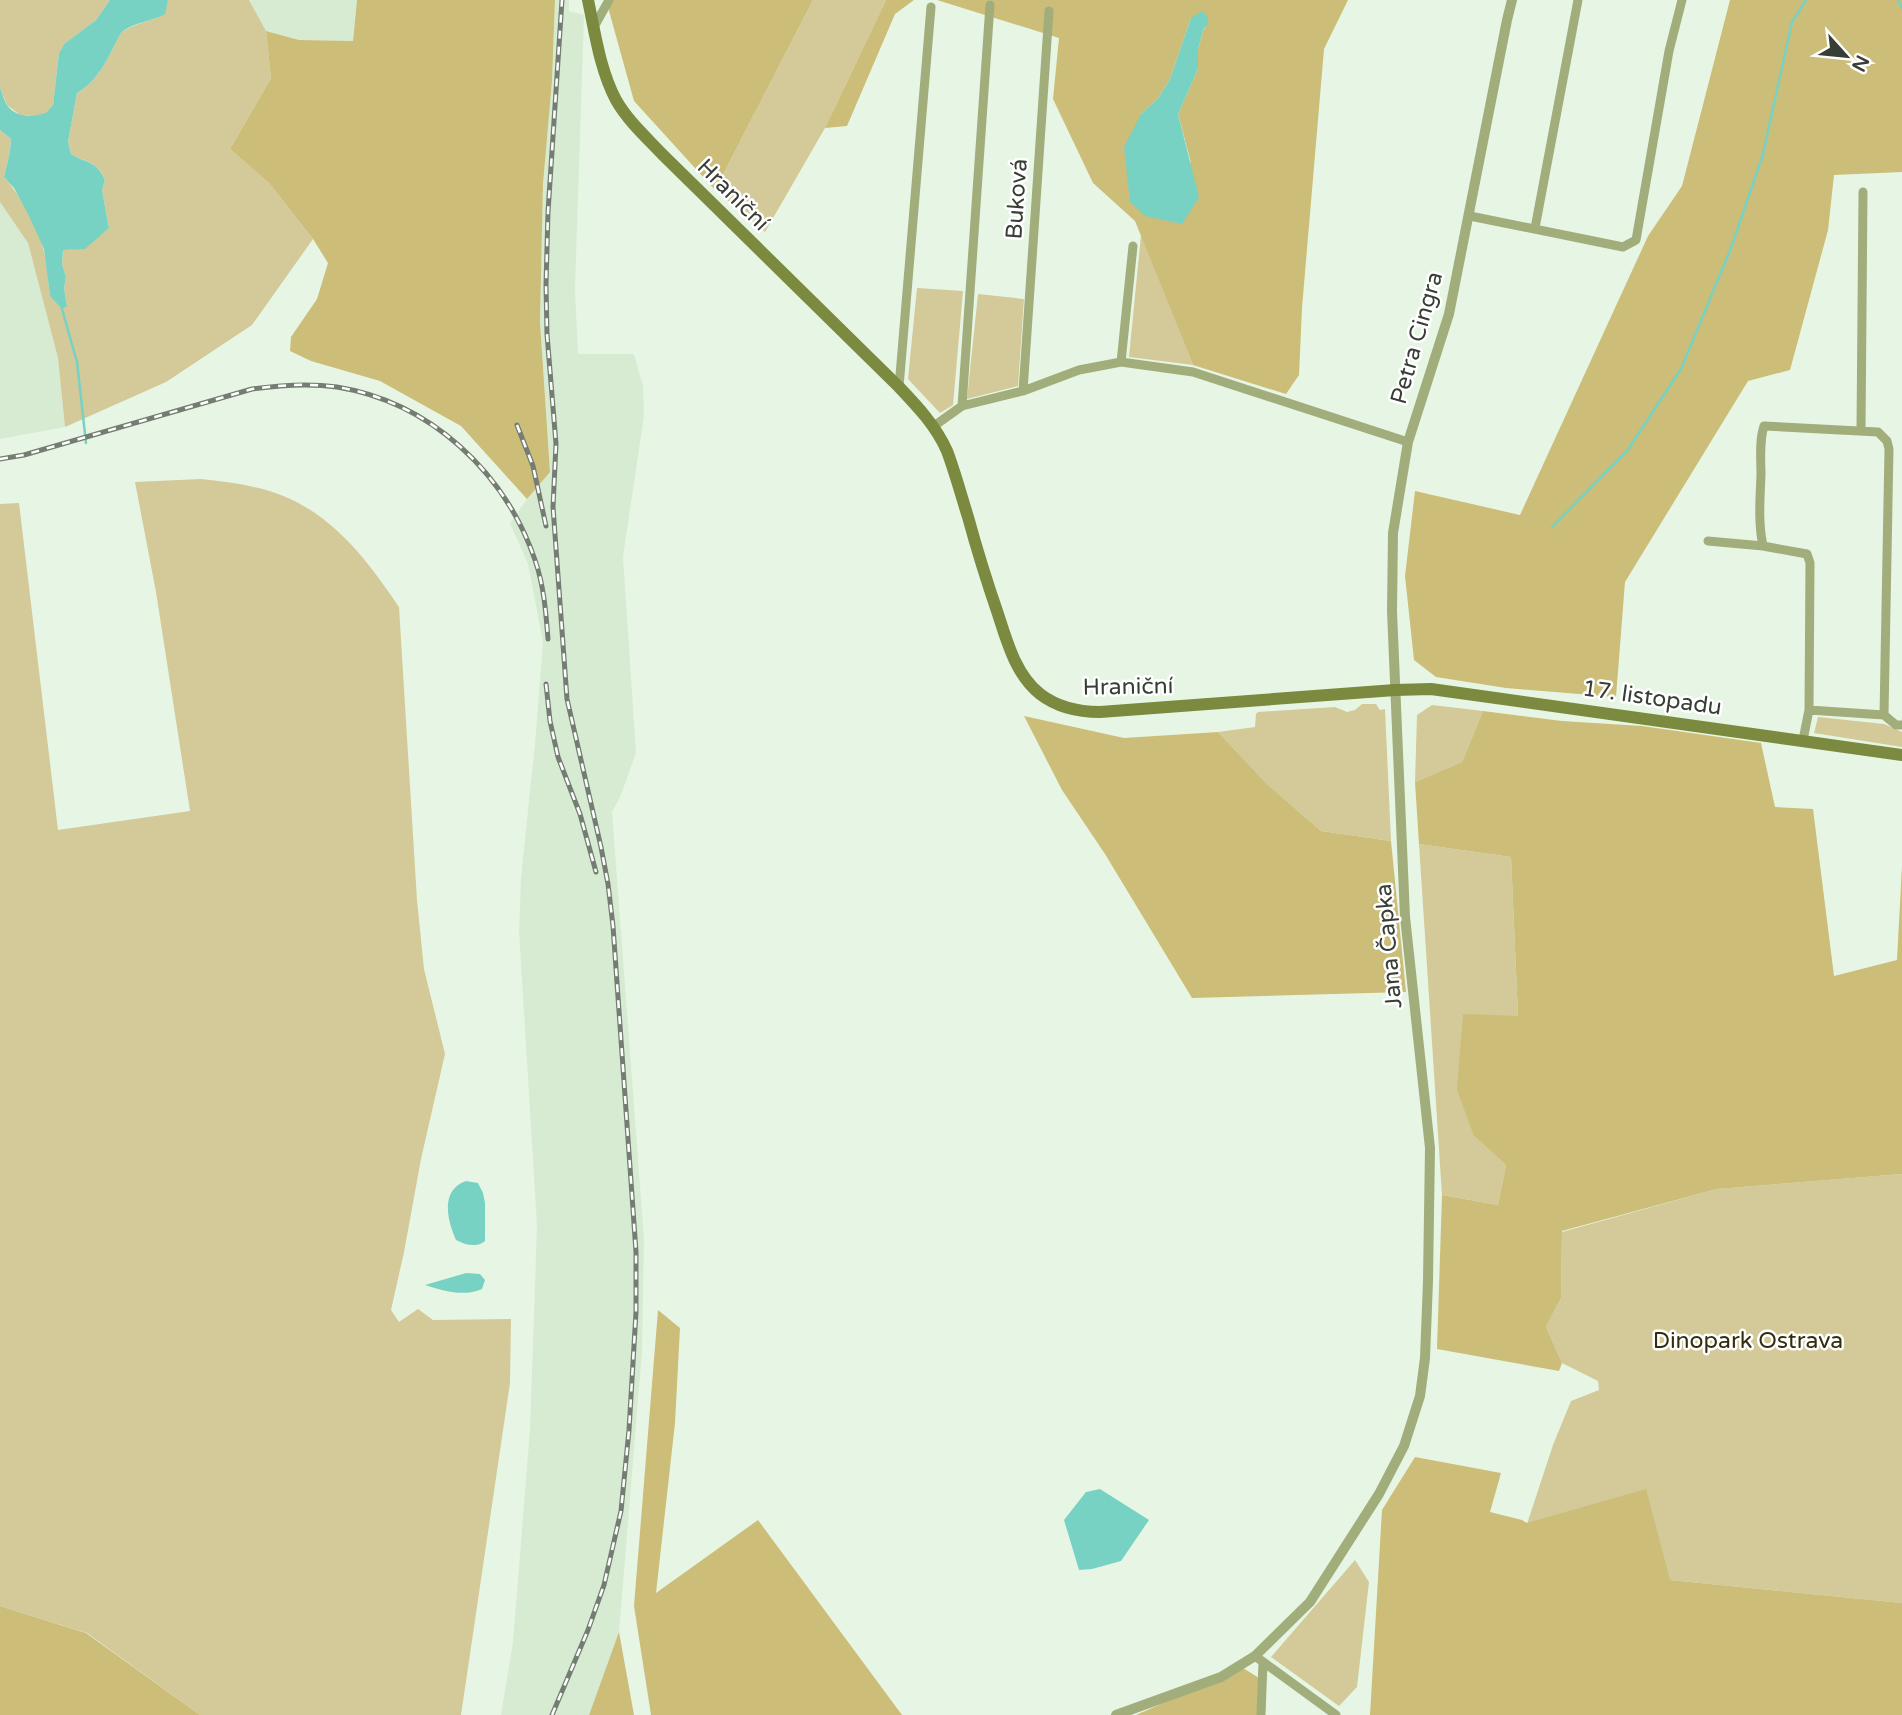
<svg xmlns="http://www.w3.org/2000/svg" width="1902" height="1715" font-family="'Varela Round',sans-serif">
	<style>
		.built { fill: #d7ebd3 }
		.green { fill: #d4c998 }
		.forest { fill: #ccbd78; fill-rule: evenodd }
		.water { fill: #78d2c3 }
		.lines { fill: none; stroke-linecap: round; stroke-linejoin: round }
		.stream { stroke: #78d2c3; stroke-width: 2.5 }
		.minor { stroke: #a2ad7c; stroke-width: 9 }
		.tertiary { stroke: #a2ad7c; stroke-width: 10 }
		.secondary { stroke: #7c8a3f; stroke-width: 12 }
		.rail-casing { stroke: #747d71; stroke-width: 5 }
		.rail { stroke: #fff; stroke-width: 2.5; stroke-dasharray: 8; stroke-linecap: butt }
		.labels { text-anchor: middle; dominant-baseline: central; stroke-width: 5; stroke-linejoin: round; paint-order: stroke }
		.street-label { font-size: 23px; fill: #383e36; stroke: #fff }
		.park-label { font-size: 23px; fill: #332d0d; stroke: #fff }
	</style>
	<rect width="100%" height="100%" fill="#e7f6e4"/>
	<!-- built -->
	<path class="built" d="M249,0H357L353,41L299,40L266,31Z
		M555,0H569V11L584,15L575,289L578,354H634L643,386L644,416L623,557L636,753L621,795L612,812L644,1239L642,1352L619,1632L589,1715H501L513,1642L530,1429L537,1226L519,931L521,878L535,743L543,643L528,564L510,523L527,499L550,472L540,322L543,184L552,81Z
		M0,202L28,243L58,358L65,427L0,439Z"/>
	<!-- green -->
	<path class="green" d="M0,0H110L96,20L64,44L59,53L53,105L46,114L36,116L20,115L7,105L0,88Z
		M168,0H249L266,31L271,78L230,149L269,183L313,239L252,325L166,382L65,427L58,358L28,243L0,202V130L11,139L10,151L4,177C19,193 39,229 44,251C47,265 48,281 50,296L67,306L64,288L66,277L62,264L63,250C81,251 96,239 109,228L102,190L105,180C96,159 88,164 71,154L68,142L77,93C100,80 109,55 121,33C133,23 151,22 164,14Z
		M813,0H886L825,128L765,232L715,190Z
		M1141,235L1193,365L1129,357Z
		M917,288L963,291L953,405L940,413L908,379Z
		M978,294L1024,299L1018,386L967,399Z
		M201,479C219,481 237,483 254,487C322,501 362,552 399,607L417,900L424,969L445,1054L421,1159L404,1252L391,1310L399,1322L418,1309L433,1320L511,1319L510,1383L461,1715H200L87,1633L0,1606V504L19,503L58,830L190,811L156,592L135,482Z
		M1362,704H1376L1380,710L1385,709L1391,841L1321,831L1266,783L1218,732L1255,727L1256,714L1258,712L1335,707L1347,712L1355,710Z
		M1432,705L1483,711L1462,762L1415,782L1417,715Z
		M1818,717L1884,724L1902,732V747L1814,733Z
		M1419,844L1511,857L1518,1017L1474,1136L1506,1165L1498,1205L1442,1195Z
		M1902,1174V1603L1670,1580L1527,1524L1553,1445L1571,1401L1599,1390L1598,1381L1562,1363L1546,1327L1561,1298L1562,1232L1717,1189Z
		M1355,1560L1369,1582L1357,1687L1339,1706L1271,1657Z"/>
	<!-- forest -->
	<path class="forest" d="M357,0H555L552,81L543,184L540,322L550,472L527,499L461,426L380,381L311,361L290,351L291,337L317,299L328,263L313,239L269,183L230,149L271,78L266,31L299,40L353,41Z
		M606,0H813L715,190L634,101Z
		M886,0H914L895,14L847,126L825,128Z
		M937,0H1348L1324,49L1302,308L1299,375L1286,394L1193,365L1135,221L1093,183L1053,99L1059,38ZM1191,18L1206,27L1203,30L1198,50V69L1178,114L1191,163L1141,114L1159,97L1170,79Z
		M1730,0H1902V172L1834,175L1828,230L1790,370L1748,381L1625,582L1616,697L1506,688L1436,677L1414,660L1405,576L1415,491L1520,515L1648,236L1682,186Z
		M1483,711L1562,721L1642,726L1761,743L1775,807L1813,809L1834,976L1897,960L1902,866V1174L1717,1189L1562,1231L1561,1298L1546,1327L1562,1363L1559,1371L1437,1349L1442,1195L1498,1205L1506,1165L1474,1136L1457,1090L1463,1014L1518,1016L1511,857L1419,844L1415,782L1462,762Z
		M1024,716L1124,738L1218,732L1266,783L1321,831L1391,841L1406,992L1192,998L1105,854L1062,790Z
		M658,1310L680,1328L675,1423L656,1593L758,1520L902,1715H651L634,1606Z
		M1415,1457L1501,1473L1490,1512L1522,1520L1527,1523L1646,1489L1670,1580L1902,1603V1715H1370L1382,1510Z
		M0,1606L86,1633L200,1715H0Z
		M619,1632L634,1715H589Z
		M1243,1668L1259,1678L1260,1715H1136Z"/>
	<!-- water -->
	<path class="water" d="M110,0H168L165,14C151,22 133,22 121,33C109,55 100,80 77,93L68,142L71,154C88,164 96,160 105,180L102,190L109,228L85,249L63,250L62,264L66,277L64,288L67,306L62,309L50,296L44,249L29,216L14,188L4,177L10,151L11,139L0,130V88C2,92 4,100 7,105C16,118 32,117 46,113L53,105L59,53L64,44L96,20Z
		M1202,11L1208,17V24L1203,30L1198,50V69L1178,114L1199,197L1182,224L1145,216L1130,202L1124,147L1141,114L1159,97L1170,79L1191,18Z
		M466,1181L478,1183L483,1193L485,1203V1241C476,1248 466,1245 456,1240C447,1220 440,1190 466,1181Z
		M466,1273L480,1274L485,1280L482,1289C464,1297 444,1291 425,1285Z
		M1100,1489L1149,1520L1121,1561L1092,1569L1079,1570L1064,1520L1086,1492Z"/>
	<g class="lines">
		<!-- stream -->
		<path class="stream" d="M1898,0L1902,8
			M62,309L77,362L86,443
			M1552,527L1627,451L1681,369L1731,248L1763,154L1792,22L1806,0"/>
		<!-- minor -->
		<path class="minor" d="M594,27L609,0
			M1470,216L1623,247L1636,240L1669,51L1682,0
			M1535,228L1578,0
			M1121,362L1133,246
			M899,387L931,7
			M1023,391L1049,11
			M962,406L990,5
			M934,426L962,406L1023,391L1079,370L1121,362L1193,372L1408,442
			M1861,430L1863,192
			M1708,541L1763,546L1807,554L1810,563L1809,710L1803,740
			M1763,546C1758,523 1760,499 1761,475C1761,460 1759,441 1764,426L1878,432L1887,441L1889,449L1884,715
			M1809,710L1884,715L1896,725H1902
			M1255,1656L1336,1715
			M1261,1715L1263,1662"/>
		<!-- tertiary -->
		<path class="tertiary" d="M1116,1715L1221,1677L1255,1656L1310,1602L1379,1494L1404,1446L1420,1396L1425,1358L1428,1281L1430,1148L1405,917L1392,611L1393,533L1408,442L1449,314L1507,20L1512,0"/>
		<!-- secondary -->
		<path class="secondary" d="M588,0C595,33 600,70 616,100C628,121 646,137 662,154L899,387C918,407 936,426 947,451C955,472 961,495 968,517C977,550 987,582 998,614C1007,642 1016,675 1040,694C1057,707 1079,712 1100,712L1395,690L1431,689L1902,755"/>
		<defs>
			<path id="rail" d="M517,425L533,466L546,526
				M0,459L24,455L252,389C280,385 309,383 337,387C430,402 505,472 535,560C544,586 546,613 548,639
				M546,684L550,721L558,757L580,814L596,872
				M552,1715L588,1630L604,1585L621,1511L629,1430L636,1312V1252L613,926L608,884L601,847L567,699L553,507L556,444L547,334L546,285L548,212L562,0"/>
		</defs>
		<!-- rail casing -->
		<use href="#rail" class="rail-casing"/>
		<!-- rail -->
		<use href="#rail" class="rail"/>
	</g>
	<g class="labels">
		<!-- street labels -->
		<g class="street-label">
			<text transform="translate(733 195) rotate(45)">Hraniční</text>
			<text transform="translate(1017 199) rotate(-86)">Buková</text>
			<text transform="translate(1417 338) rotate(-74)">Petra Cingra</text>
			<text transform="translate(1128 687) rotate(-1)">Hraniční</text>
			<text transform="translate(1652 698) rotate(8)">17. listopadu</text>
			<text transform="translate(1389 946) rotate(-95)">Jana Čapka</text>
		</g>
		<!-- park labels -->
		<g class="park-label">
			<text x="1748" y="1341">Dinopark Ostrava</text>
		</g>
	</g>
	<!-- north arrow -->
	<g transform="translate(1846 56) rotate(117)" stroke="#ffffff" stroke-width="5" paint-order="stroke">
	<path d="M0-5L12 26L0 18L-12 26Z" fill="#383e36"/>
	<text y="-10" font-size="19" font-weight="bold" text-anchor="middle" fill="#383e36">N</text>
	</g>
</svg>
